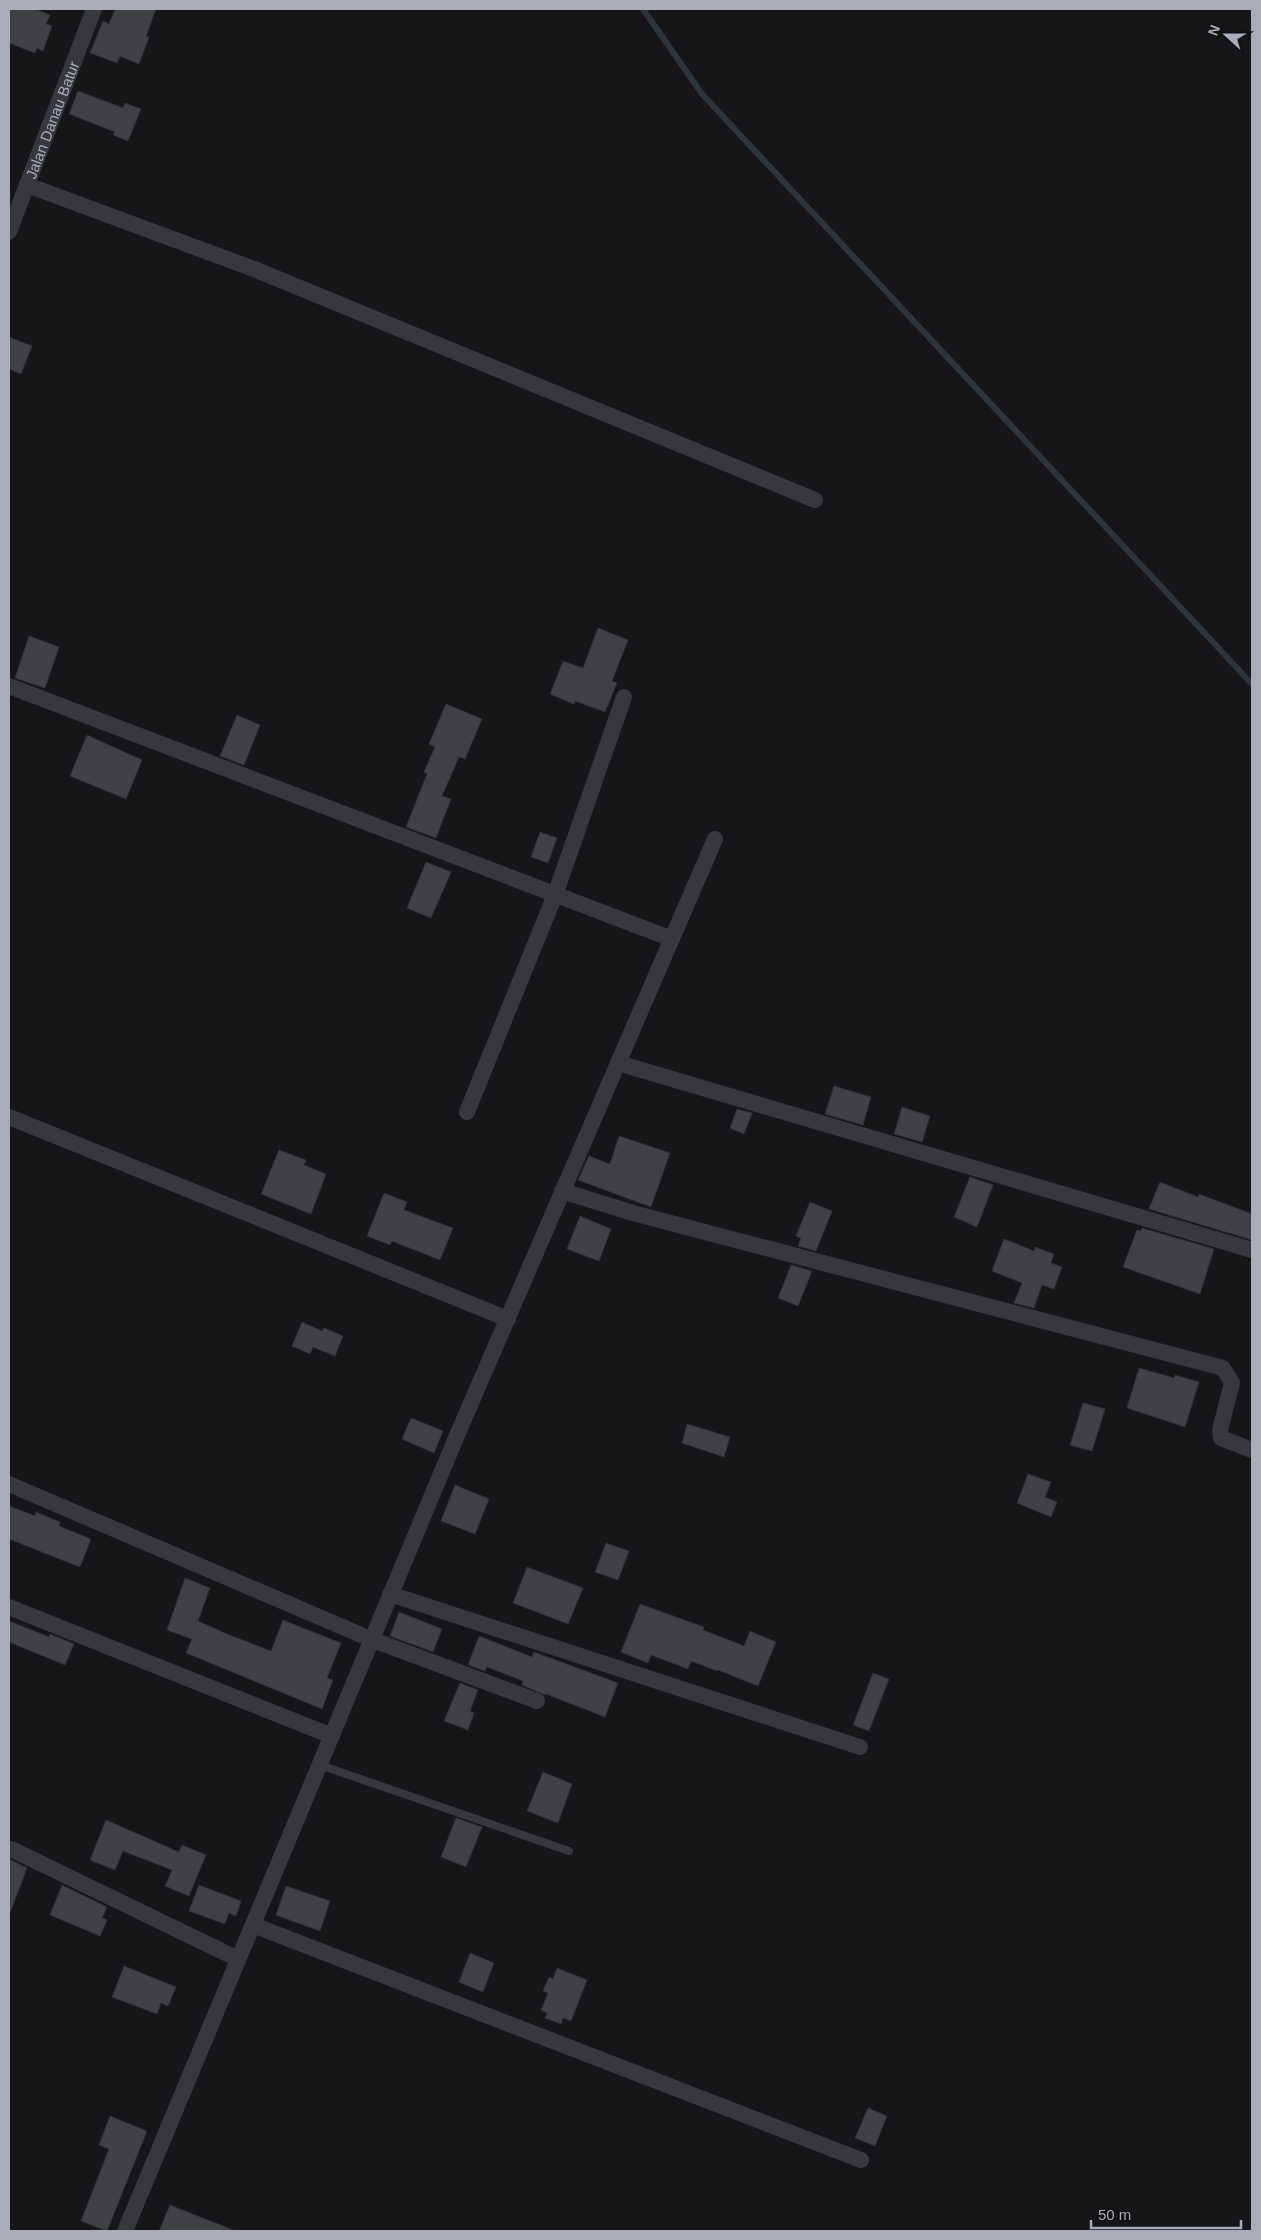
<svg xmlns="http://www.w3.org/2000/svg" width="1261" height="2240" font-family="Arial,sans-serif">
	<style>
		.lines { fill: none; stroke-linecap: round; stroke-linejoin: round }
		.stream { stroke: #2c353c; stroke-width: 6 }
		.building { fill: #404145; stroke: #303034 }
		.service { stroke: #37383d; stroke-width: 8 }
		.minor { stroke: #37383d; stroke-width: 16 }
		.labels { text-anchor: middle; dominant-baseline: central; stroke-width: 4.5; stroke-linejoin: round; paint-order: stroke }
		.street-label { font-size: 15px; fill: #a8adb8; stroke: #111113 }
	</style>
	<rect width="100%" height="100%" fill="#161618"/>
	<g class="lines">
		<!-- stream -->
		<path class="stream" d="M643,9L702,94L1252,684"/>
	</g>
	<!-- building -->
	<path class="building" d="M9,9H35L50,15L46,24L52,26L43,51L37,48L35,53L9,43Z
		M115,9H156L146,36L149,37L139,64L120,56L117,63L90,53L103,21L109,24Z
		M78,91L123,108L125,103L141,109L128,141L113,135L115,132L69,114Z
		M9,337L32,346L21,374L9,369Z
		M598,628L628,640L612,681L617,683L605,712L575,701L574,704L550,694L563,661L583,668Z
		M29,636L59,647L45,688L15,678Z
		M446,704L482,719L465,759L459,757L442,796L451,799L436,838L406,827L427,774L424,772L435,747L429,744Z
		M237,715L260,725L244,765L220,756Z
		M87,735L142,760L126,799L70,776Z
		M540,832L557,838L548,863L531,857Z
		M426,862L451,872L431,918L407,908Z
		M834,1086L871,1097L863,1125L825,1114Z
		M902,1107L930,1116L922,1142L894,1134Z
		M737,1109L752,1113L744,1134L730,1128Z
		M619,1136L670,1153L651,1207L578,1180L589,1156L610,1164Z
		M279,1150L306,1160L304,1165L326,1174L311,1214L261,1194Z
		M970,1177L993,1185L977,1227L954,1217Z
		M1160,1182L1198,1197L1199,1194L1252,1214V1240L1149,1209Z
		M384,1193L407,1202L404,1210L453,1228L440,1260L392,1241L390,1245L367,1236Z
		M810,1202L832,1211L816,1251L798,1246L801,1238L796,1236Z
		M580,1216L611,1229L599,1261L567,1249Z
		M1142,1228L1214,1249L1200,1294L1123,1267L1137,1230L1141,1231Z
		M1004,1239L1034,1251L1035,1247L1054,1254L1051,1263L1062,1267L1054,1289L1042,1285L1034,1308L1014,1303L1022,1283L992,1271Z
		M791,1265L812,1271L798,1306L778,1298Z
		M302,1322L322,1331L324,1328L343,1336L335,1356L313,1347L310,1354L292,1346Z
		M1139,1368L1174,1378L1175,1375L1199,1382L1185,1427L1127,1408Z
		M1083,1403L1105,1409L1092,1451L1070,1445Z
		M411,1418L443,1431L434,1453L402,1439Z
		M687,1424L730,1437L724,1457L682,1443Z
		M1028,1474L1051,1482L1045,1497L1057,1502L1051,1517L1017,1503Z
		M455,1485L489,1499L475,1534L441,1521Z
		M9,1506L35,1516L36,1512L60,1522L59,1526L91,1539L80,1567L9,1539Z
		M606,1543L629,1551L618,1580L595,1572Z
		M527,1567L583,1588L568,1624L513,1603Z
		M185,1578L210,1588L198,1621L227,1634L271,1651L283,1620L341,1643L327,1678L333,1680L322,1709L186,1653L192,1639L167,1630Z
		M640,1604L704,1627L703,1630L744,1646L750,1631L776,1642L758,1686L718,1670L717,1671L691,1661L688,1669L651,1655L648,1663L621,1652Z
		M399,1612L442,1629L433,1652L390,1636Z
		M9,1621L49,1637L50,1634L74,1644L65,1665L9,1642Z
		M479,1636L532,1657L534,1652L618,1683L605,1717L546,1694L545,1695L522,1685L523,1681L487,1667L485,1671L468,1665Z
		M873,1673L889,1679L869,1731L853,1725Z
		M460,1683L478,1690L470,1711L474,1713L468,1730L444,1721Z
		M543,1772L572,1784L558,1823L527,1811Z
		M456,1818L482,1827L466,1867L441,1857Z
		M106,1820L179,1852L182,1845L206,1855L189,1896L165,1886L172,1870L123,1851L115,1870L90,1860Z
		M9,1859L27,1868L10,1913H9Z
		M62,1885L107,1907L102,1918L107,1920L100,1936L50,1915Z
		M199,1885L241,1901L236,1916L229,1913L225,1924L189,1911Z
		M286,1886L330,1901L320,1931L276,1915Z
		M470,1953L494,1963L483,1992L459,1982Z
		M124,1966L176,1987L168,2006L161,2003L157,2014L112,1997Z
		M557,1968L587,1980L571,2021L563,2018L561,2024L545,2018L547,2013L541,2010L548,1993L543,1991L549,1977L553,1979Z
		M868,2108L887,2116L875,2146L855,2138Z
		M110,2116L147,2131L107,2231L81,2221L109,2149L99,2145Z
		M170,2205L233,2230V2231H159Z"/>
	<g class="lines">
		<!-- service -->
		<path class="service" d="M320,1765L569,1851"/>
		<!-- minor -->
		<g class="minor">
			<path d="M27,185L254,269L815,500"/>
			<path id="s1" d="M9,232L94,9"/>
			<path d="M9,686L672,939"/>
			<path d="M618,1063L1252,1250"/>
			<path d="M467,1112L555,895L624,697"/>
			<path d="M9,1117L508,1319"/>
			<path d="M562,1191L633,1213L1223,1368L1232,1383L1220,1430L1221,1438L1252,1450"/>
			<path d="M9,1484L373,1640L537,1701"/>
			<path d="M390,1594L860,1747"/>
			<path d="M9,1607L332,1736"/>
			<path d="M11,1849L238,1959"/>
			<path d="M253,1925L861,2160"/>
			<path d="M125,2231L458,1433L715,839"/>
		</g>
	</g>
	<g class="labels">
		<!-- street labels -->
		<g class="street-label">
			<text stroke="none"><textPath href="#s1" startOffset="120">Jalan Danau Batur</textPath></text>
		</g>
	</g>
	<!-- border -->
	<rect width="1261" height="2240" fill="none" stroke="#a8adb8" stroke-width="20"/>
	<!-- north arrow -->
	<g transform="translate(1226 35) rotate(291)" stroke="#111113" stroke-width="4" paint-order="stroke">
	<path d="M0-4L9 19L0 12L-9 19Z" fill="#a8adb8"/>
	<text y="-8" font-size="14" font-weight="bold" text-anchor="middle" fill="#a8adb8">N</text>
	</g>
	<!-- scale -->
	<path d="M1091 2220v8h150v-8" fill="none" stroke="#a8adb8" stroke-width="2.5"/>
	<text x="1098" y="2220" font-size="15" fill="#a8adb8" stroke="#111113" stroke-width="4" paint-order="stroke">50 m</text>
</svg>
